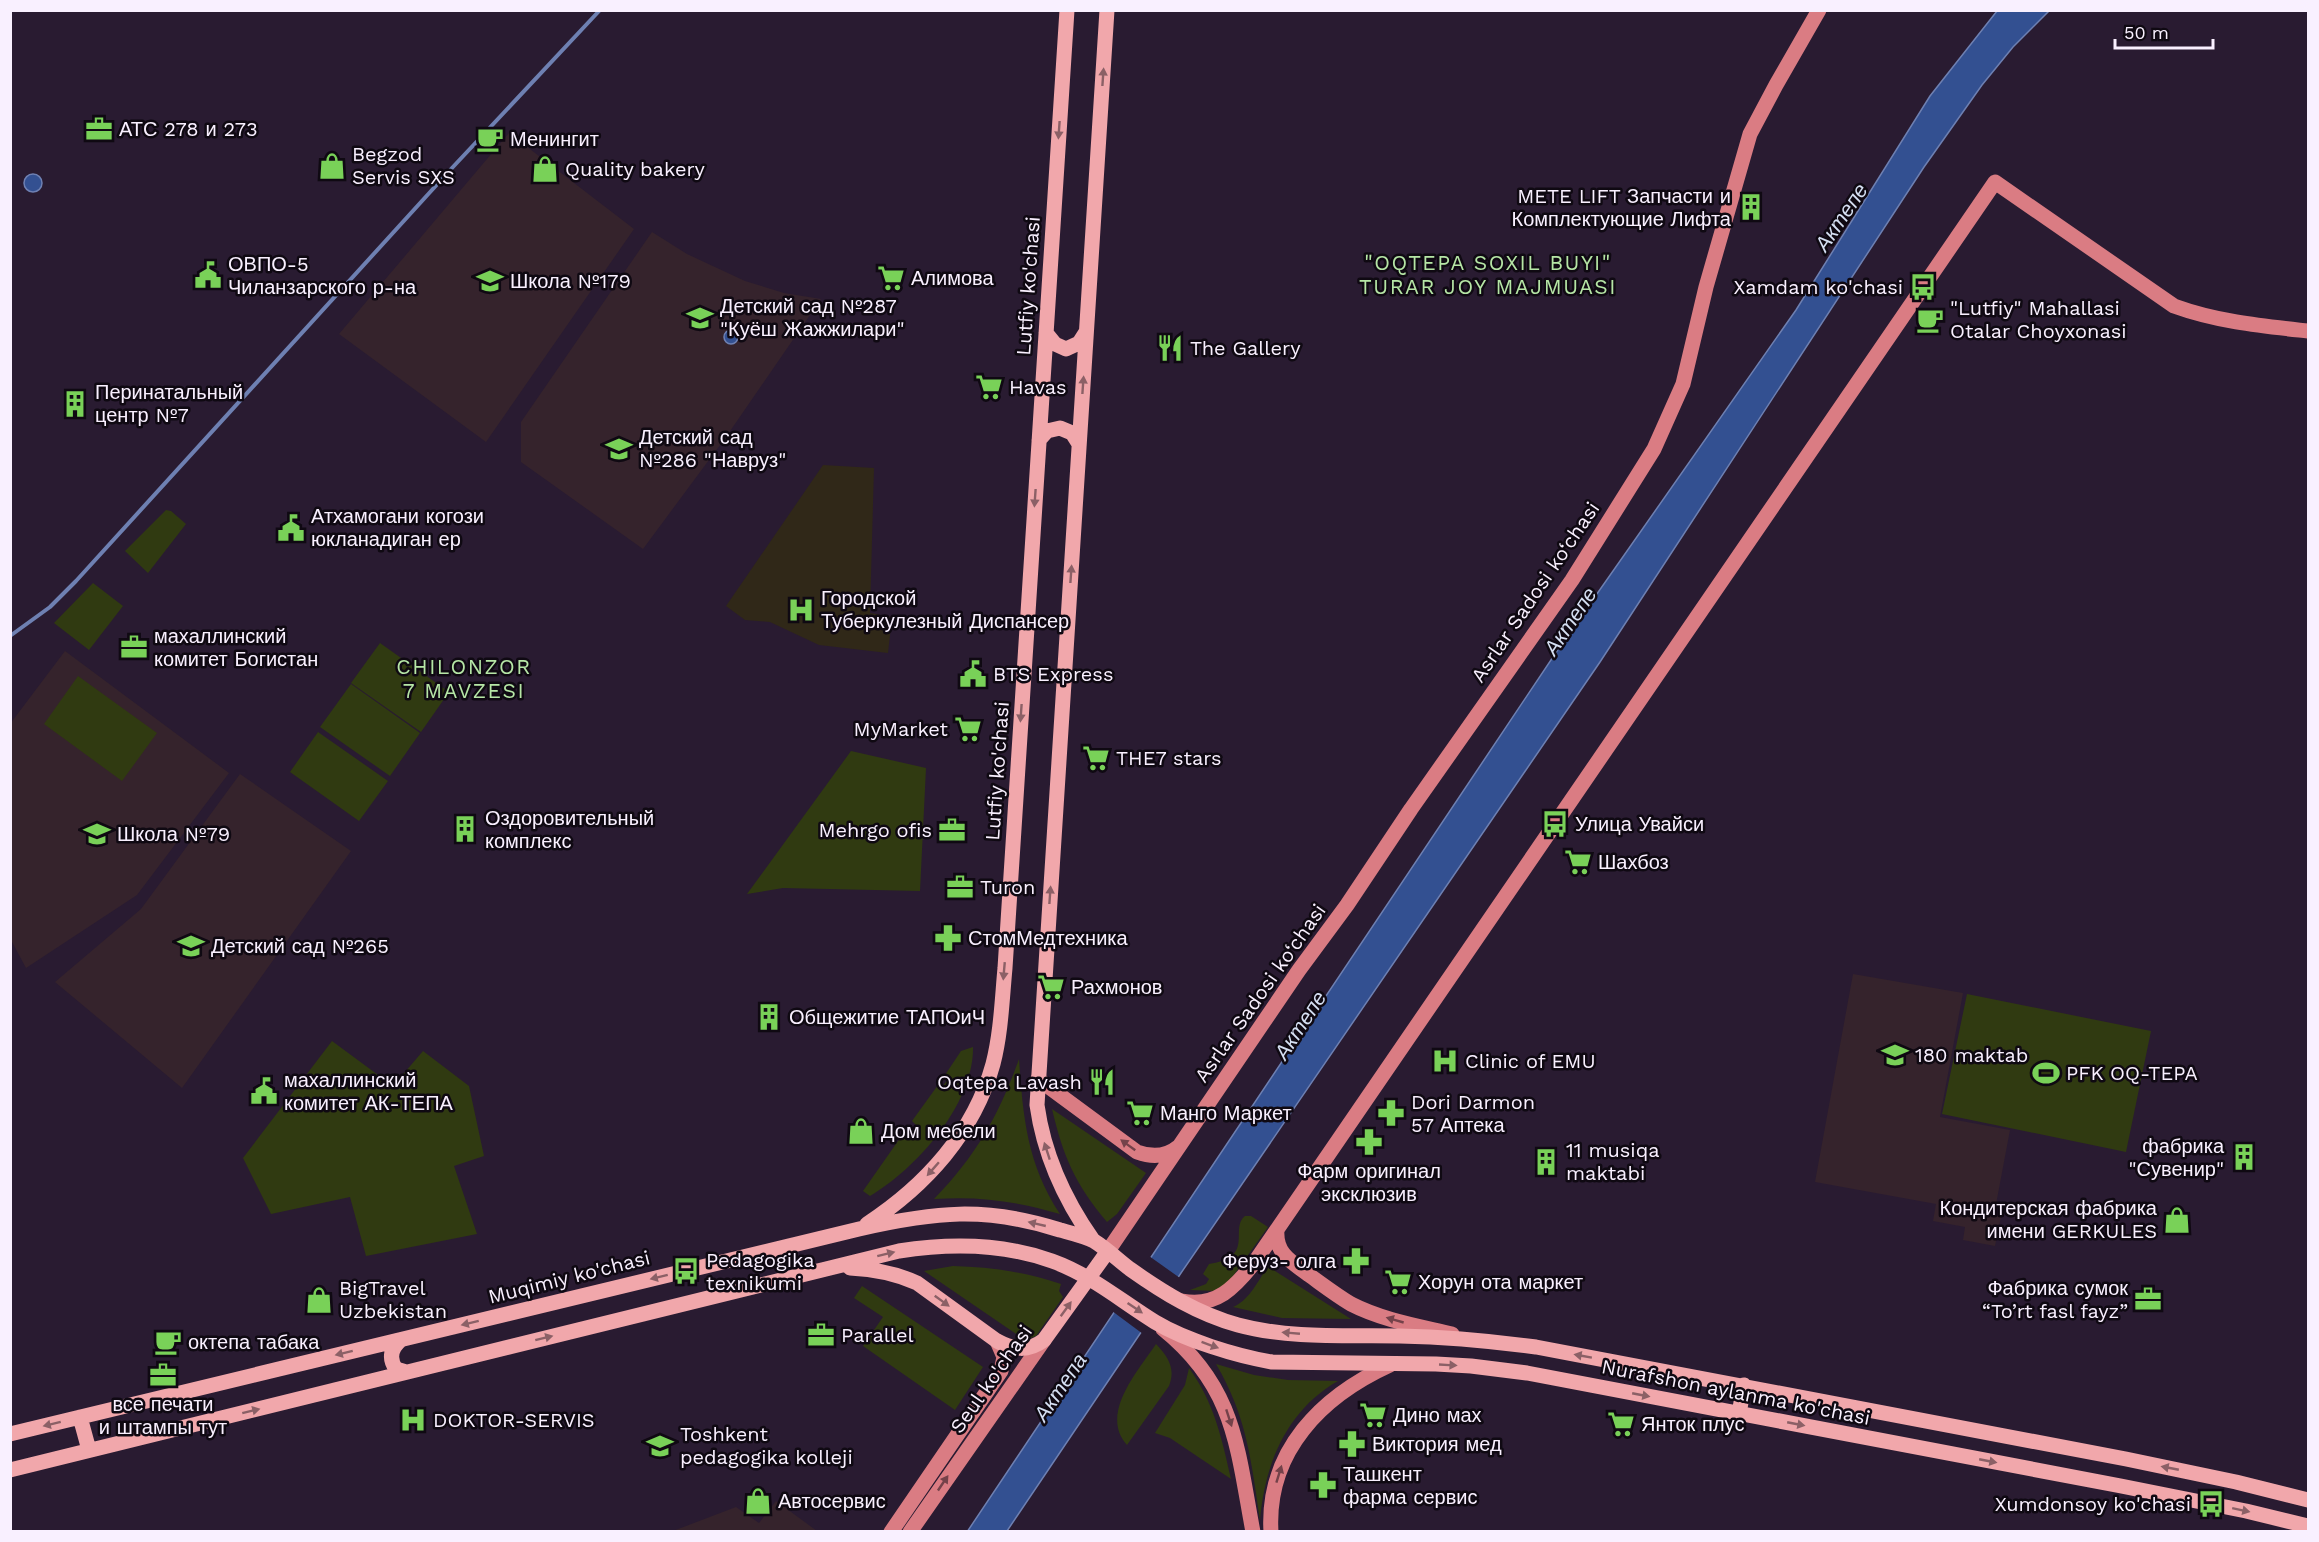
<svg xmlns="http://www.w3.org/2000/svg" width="2319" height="1542" font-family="'Work Sans',sans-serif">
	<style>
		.education { fill: #35232c }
		.medical { fill: #302818 }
		.green { fill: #303a11 }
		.water { fill: #335091; stroke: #6e80b2; stroke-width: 1.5 }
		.pier { fill: #291b31 }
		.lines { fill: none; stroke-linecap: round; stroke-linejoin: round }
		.stream { stroke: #6e80b2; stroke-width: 4 }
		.secondary { stroke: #da7c83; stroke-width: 15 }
		.primary { stroke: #f1a7ab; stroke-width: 15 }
		.oneway { fill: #8b6066 }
		.oneway2 { fill: #74424a }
		.labels { text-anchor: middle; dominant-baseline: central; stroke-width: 5; stroke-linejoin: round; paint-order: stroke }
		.poi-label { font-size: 20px; fill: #f9f0ff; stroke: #0f0912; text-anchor: start }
		.street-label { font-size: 20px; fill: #f9f0ff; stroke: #0f0912 }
		.water-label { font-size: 21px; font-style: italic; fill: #d6e0f3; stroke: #0f0912 }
		.neighbourhood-label { font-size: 21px; letter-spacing: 1.5px; fill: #b6e6a6; stroke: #0f0912 }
	</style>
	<rect width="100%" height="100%" fill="#291b31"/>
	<!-- education -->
	<path class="education" d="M509,133L634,229L486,442L339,334Z
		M652,232L687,254L745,281L784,293L821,299L726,437L643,549L521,462V422Z
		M65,651L229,773L137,895L26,968L11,940L10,724Z
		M240,774L351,851L182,1088L55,982L141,909Z
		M1853,974L1963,993L1940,1117L2010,1130L1994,1215L2001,1217L1995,1246L1963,1240L1965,1227L1933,1221L1936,1204L1815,1182Z
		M776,1501L817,1531H673L736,1507L759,1523Z"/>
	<!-- medical -->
	<path class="medical" d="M823,465L874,468L870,613L892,617L888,653L819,645L770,622L745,620L726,606Z"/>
	<!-- green -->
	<path class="green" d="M166,510L171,511L186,524L148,573L125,551Z
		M93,583L123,606L89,650L54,623Z
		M380,643L449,692L421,732L351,683Z
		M78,676L157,733L122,781L44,724Z
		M351,684L420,733L390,776L320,727Z
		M318,732L388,781L359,821L290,772Z
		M851,751L926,768L920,891L783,888L747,894Z
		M1967,994L2151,1031L2126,1152L1942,1114Z
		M332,1041L393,1086L423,1051L469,1086L484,1156L454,1166L477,1234L366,1256L350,1197L271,1214L243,1158Z
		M973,1047C974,1104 916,1169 870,1196L863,1191L905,1131L911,1134L917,1126L912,1121L938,1085L942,1087L949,1078L945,1075L961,1051Z
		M1019,1059C1023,1117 1027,1164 1060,1214C1015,1201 980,1196 934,1199C976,1156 999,1115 1019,1059Z
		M1052,1109L1146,1173L1117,1214L1107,1222C1075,1184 1063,1156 1052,1109Z
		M1245,1216H1251L1268,1227L1226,1286L1216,1291L1190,1290L1206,1284L1209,1279L1203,1274L1209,1264C1256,1257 1229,1229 1245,1216Z
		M1269,1264L1275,1271L1351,1319L1282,1318L1233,1307C1250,1300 1259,1279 1269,1264Z
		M953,1266C990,1267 1026,1272 1061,1284L1059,1291L1063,1297L1036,1336L1025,1340L924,1271Z
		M862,1286L983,1367L955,1410L863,1346L883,1317L854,1298Z
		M1156,1344C1168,1357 1176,1368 1169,1386L1127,1445C1099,1414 1138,1371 1156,1344Z
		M1216,1364L1254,1375L1288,1380L1338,1381C1287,1410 1265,1463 1260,1520C1251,1460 1247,1417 1216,1364Z
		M1189,1368C1214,1402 1222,1439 1231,1479L1170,1438L1155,1433L1185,1385Z"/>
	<!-- water -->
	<path class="water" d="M1997,11H2049L2013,47L1982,85L1924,167L1600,662L1181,1273L1007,1531L967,1532L1559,648L1796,310L1930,96Z
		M24 183a9 9 0 1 1 18 0a9 9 0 1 1-18 0Z
		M724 337a7 7 0 1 1 14 0a7 7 0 1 1-14 0Z"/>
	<!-- pier -->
	<path class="pier" d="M1149,1256L1180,1278L1143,1334L1112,1311Z"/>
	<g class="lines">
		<!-- stream -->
		<path class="stream" d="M10,636L50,607L76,581L452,168L600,10"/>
		<!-- secondary -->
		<path class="secondary" d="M1038,1079L1137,1152C1151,1157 1166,1157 1178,1147
			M1277,1230C1275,1254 1292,1262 1309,1275C1323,1285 1336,1295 1351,1304C1382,1320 1418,1326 1452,1334
			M1108,1251L1299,970L1347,905L1411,809L1572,580L1654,449L1683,384L1706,287L1750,134L1776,85L1819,10
			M1182,1301C1216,1308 1235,1287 1254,1263L1995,182L2174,306C2218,322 2262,326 2308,331
			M1163,1329C1235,1387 1237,1447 1253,1532
			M891,1532L1001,1371L1004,1357L997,1341
			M910,1532L1044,1340
			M1271,1532C1266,1451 1322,1396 1390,1365"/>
		<!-- primary -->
		<path class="primary" d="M1046,333L1055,344L1066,349L1079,343L1086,332
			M1039,440L1047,431L1060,428L1072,433L1079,444
			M867,1224C925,1186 974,1133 993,1064C1001,1033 1002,1000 1005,968L1067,10
			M1093,1240C1064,1199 1044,1155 1037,1105L1107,10
			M850,1268C873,1269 895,1273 917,1283L997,1341C1014,1350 1028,1352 1044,1340L1108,1251
			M401,1340C391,1348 388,1358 396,1369L406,1372
			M1739,1414L1744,1385
			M80,1417L89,1450
			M10,1434L859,1229C934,1212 985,1206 1060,1230C1071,1233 1084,1236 1094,1241C1107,1249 1118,1260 1130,1269C1164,1293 1198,1314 1238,1325C1290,1339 1347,1335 1400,1336C1446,1337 1491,1341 1536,1347L2126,1459L2236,1482L2308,1500
			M10,1470L899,1251C951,1243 1002,1243 1052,1261C1091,1275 1121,1301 1155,1322C1185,1340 1236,1356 1272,1362L1436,1364L1471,1366L1527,1373L2121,1486L2246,1511L2308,1526"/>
	</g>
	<!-- one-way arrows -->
	<defs><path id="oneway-solid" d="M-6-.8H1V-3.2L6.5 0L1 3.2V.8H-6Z" transform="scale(1.5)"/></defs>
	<g class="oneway">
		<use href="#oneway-solid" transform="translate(1103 77) rotate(-86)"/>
		<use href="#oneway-solid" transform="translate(1059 130) rotate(94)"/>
		<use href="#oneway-solid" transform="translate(1083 385) rotate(-86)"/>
		<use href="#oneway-solid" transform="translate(1035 498) rotate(94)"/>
		<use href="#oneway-solid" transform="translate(1071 574) rotate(-86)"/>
		<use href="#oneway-solid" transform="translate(1021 713) rotate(94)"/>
		<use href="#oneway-solid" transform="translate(1050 895) rotate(-86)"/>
		<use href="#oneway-solid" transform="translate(1004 971) rotate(95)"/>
		<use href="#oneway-solid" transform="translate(1047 1151) rotate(-108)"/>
		<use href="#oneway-solid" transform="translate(933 1169) rotate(131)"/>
		<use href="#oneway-solid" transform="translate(1037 1224) rotate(-167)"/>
		<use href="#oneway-solid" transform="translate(886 1254) rotate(-14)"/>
		<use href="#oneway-solid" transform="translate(659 1277) rotate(166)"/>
		<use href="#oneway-solid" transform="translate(942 1301) rotate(36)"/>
		<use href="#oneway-solid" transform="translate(1135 1308) rotate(34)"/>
		<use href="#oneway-solid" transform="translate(1066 1309) rotate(-54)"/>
		<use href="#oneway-solid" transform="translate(470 1323) rotate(166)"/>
		<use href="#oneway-solid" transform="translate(1291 1333) rotate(-175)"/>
		<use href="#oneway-solid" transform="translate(544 1338) rotate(-14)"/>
		<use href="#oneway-solid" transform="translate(1210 1345) rotate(20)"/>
		<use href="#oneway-solid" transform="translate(344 1353) rotate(166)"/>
		<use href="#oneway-solid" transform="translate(1583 1356) rotate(-170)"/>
		<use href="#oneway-solid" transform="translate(1448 1365) rotate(3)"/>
		<use href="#oneway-solid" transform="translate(1641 1395) rotate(11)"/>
		<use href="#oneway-solid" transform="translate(251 1411) rotate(-14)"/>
		<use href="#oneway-solid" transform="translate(52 1424) rotate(166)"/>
		<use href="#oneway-solid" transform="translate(1796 1424) rotate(11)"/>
		<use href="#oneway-solid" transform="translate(1988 1461) rotate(11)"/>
		<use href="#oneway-solid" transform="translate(2170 1468) rotate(-169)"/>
		<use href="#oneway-solid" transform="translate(2241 1510) rotate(12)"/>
	</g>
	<g class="oneway2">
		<use href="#oneway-solid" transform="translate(1128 1145) rotate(-144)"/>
		<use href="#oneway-solid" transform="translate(1395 1320) rotate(-164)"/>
		<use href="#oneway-solid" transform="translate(1229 1418) rotate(72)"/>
		<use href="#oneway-solid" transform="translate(1279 1474) rotate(-73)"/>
		<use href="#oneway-solid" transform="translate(943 1483) rotate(-56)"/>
	</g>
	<!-- icons -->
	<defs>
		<symbol id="office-bare" viewBox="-9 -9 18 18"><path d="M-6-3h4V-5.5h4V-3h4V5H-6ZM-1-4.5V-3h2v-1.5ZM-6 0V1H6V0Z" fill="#79d158" stroke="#0f0912" stroke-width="2.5" paint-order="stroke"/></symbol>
		<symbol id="cafe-bare" viewBox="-9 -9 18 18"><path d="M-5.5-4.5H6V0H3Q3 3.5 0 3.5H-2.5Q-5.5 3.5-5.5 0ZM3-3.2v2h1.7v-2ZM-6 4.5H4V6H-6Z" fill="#79d158" stroke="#0f0912" stroke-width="2.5" paint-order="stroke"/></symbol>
		<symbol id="shop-bare" viewBox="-9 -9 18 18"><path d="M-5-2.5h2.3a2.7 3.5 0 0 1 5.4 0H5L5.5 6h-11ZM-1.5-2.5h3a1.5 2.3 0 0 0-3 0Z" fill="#79d158" stroke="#0f0912" stroke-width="2.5" paint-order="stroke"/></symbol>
		<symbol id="building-bare" viewBox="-9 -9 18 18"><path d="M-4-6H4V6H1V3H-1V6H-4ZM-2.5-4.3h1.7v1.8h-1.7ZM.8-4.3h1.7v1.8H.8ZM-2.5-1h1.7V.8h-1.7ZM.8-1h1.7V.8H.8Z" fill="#79d158" stroke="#0f0912" stroke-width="2.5" paint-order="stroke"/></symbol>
		<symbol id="civic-bare" viewBox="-9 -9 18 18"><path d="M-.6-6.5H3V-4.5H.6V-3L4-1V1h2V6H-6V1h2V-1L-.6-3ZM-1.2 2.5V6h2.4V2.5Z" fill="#79d158" stroke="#0f0912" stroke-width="2.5" paint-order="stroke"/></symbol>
		<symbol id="supermarket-bare" viewBox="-9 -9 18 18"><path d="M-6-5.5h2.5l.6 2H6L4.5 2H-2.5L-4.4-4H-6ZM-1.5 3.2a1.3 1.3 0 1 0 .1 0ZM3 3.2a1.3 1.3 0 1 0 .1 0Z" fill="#79d158" stroke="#0f0912" stroke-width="2.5" paint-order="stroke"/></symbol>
		<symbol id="school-bare" viewBox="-9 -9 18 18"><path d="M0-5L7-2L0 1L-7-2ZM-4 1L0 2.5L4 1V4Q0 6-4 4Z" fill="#79d158" stroke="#0f0912" stroke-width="2.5" paint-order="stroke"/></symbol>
		<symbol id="bus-bare" viewBox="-9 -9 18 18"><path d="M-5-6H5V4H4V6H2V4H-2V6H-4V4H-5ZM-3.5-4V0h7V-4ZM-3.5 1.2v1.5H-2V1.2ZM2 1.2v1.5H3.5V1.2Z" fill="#79d158" stroke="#0f0912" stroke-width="2.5" paint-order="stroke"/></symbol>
		<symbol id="restaurant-bare" viewBox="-9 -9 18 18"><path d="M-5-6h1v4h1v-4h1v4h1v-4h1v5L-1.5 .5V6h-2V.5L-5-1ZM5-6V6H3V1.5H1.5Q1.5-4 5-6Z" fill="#79d158" stroke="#0f0912" stroke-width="2.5" paint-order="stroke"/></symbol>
		<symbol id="hospital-bare" viewBox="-9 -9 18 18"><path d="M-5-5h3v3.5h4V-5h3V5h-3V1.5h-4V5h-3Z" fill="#79d158" stroke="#0f0912" stroke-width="2.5" paint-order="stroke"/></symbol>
		<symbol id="pharmacy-bare" viewBox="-9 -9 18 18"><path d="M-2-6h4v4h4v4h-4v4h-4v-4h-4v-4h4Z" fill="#79d158" stroke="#0f0912" stroke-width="2.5" paint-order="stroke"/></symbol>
		<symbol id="stadium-bare" viewBox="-9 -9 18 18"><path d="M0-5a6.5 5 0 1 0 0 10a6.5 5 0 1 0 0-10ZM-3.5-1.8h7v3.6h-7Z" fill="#79d158" stroke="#0f0912" stroke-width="2.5" paint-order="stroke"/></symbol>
		<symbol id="university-bare" viewBox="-9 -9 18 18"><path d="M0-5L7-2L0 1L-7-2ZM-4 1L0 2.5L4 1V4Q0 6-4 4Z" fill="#79d158" stroke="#0f0912" stroke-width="2.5" paint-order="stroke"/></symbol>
	</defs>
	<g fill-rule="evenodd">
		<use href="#office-bare" x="80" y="110" width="38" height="38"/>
		<use href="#cafe-bare" x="471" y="120" width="38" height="38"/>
		<use href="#shop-bare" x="313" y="147" width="38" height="38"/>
		<use href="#shop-bare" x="526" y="150" width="38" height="38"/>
		<use href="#building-bare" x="1732" y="188" width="38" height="38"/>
		<use href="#civic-bare" x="189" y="256" width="38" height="38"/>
		<use href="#supermarket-bare" x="872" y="259" width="38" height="38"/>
		<use href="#school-bare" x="471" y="262" width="38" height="38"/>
		<use href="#bus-bare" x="1904" y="268" width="38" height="38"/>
		<use href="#school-bare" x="681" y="299" width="38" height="38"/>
		<use href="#cafe-bare" x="1911" y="301" width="38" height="38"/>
		<use href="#restaurant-bare" x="1151" y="329" width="38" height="38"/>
		<use href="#supermarket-bare" x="970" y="368" width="38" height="38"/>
		<use href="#building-bare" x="56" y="385" width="38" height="38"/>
		<use href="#school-bare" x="600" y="430" width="38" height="38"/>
		<use href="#civic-bare" x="272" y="509" width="38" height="38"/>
		<use href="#hospital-bare" x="782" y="591" width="38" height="38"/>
		<use href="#office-bare" x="115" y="628" width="38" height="38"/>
		<use href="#civic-bare" x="954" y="655" width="38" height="38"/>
		<use href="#supermarket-bare" x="949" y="710" width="38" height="38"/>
		<use href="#supermarket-bare" x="1077" y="739" width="38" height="38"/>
		<use href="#bus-bare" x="1536" y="805" width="38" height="38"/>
		<use href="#building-bare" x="446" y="810" width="38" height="38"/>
		<use href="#office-bare" x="933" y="811" width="38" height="38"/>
		<use href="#school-bare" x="78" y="815" width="38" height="38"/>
		<use href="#supermarket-bare" x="1559" y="843" width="38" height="38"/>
		<use href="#office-bare" x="941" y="868" width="38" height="38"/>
		<use href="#pharmacy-bare" x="929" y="919" width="38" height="38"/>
		<use href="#school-bare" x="172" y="927" width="38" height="38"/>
		<use href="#supermarket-bare" x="1032" y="968" width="38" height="38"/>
		<use href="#building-bare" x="750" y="998" width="38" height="38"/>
		<use href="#school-bare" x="1876" y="1036" width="38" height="38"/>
		<use href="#hospital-bare" x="1426" y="1042" width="38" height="38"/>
		<use href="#stadium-bare" x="2027" y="1054" width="38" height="38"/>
		<use href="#restaurant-bare" x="1083" y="1063" width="38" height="38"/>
		<use href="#civic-bare" x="245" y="1072" width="38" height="38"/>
		<use href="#supermarket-bare" x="1121" y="1094" width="38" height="38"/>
		<use href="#pharmacy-bare" x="1372" y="1094" width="38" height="38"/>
		<use href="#shop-bare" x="842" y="1112" width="38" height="38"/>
		<use href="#pharmacy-bare" x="1350" y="1123" width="38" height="38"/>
		<use href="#building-bare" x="2225" y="1138" width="38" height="38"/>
		<use href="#building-bare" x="1527" y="1143" width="38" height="38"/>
		<use href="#shop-bare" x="2158" y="1201" width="38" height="38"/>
		<use href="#pharmacy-bare" x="1337" y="1242" width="38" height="38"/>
		<use href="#bus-bare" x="667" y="1252" width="38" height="38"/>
		<use href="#supermarket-bare" x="1379" y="1263" width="38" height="38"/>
		<use href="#office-bare" x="2129" y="1280" width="38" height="38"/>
		<use href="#shop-bare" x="300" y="1281" width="38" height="38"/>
		<use href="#office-bare" x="802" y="1316" width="38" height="38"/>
		<use href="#cafe-bare" x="149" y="1323" width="38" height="38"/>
		<use href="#office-bare" x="144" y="1356" width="38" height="38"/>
		<use href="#supermarket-bare" x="1354" y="1396" width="38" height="38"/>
		<use href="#hospital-bare" x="394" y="1401" width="38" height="38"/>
		<use href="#supermarket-bare" x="1602" y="1405" width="38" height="38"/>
		<use href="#pharmacy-bare" x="1333" y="1425" width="38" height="38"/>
		<use href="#university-bare" x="641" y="1427" width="38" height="38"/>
		<use href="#pharmacy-bare" x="1304" y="1466" width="38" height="38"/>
		<use href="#shop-bare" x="739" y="1482" width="38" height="38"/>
		<use href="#bus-bare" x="2192" y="1485" width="38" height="38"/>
	</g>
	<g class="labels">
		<!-- poi labels -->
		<g class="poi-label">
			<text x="119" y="129">АТС 278 и 273</text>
			<text x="510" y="139">Менингит</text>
			<text x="352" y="154">Begzod<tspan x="352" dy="23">Servis SXS</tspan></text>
			<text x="565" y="169">Quality bakery</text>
			<text x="1731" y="196" text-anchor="end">METE LIFT Запчасти и<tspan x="1731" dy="23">Комплектующие Лифта</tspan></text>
			<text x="228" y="264">ОВПО-5<tspan x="228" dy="23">Чиланзарского р-на</tspan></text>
			<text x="911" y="278">Алимова</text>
			<text x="510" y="281">Школа №179</text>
			<text x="1903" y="287" text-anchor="end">Xamdam ko'chasi</text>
			<text x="720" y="306">Детский сад №287<tspan x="720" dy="23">"Куёш Жажжилари"</tspan></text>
			<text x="1950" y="308">"Lutfiy" Mahallasi<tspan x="1950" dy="23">Otalar Choyxonasi</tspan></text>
			<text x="1190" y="348">The Gallery</text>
			<text x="1009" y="387">Havas</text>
			<text x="95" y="392">Перинатальный<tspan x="95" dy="23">центр №7</tspan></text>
			<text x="639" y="437">Детский сад<tspan x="639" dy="23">№286 "Навруз"</tspan></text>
			<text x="311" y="516">Атхамогани когози<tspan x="311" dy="23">юкланадиган ер</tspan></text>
			<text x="821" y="598">Городской<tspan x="821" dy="23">Туберкулезный Диспансер</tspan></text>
			<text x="154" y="636">махаллинский<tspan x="154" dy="23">комитет Богистан</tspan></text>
			<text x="993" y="674">BTS Express</text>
			<text x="948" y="729" text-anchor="end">MyMarket</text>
			<text x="1116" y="758">THE7 stars</text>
			<text x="485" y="818">Оздоровительный<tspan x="485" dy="23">комплекс</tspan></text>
			<text x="1575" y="824">Улица Увайси</text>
			<text x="932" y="830" text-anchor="end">Mehrgo ofis</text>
			<text x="117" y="834">Школа №79</text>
			<text x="1598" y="862">Шахбоз</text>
			<text x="980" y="887">Turon</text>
			<text x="968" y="938">СтомМедтехника</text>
			<text x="211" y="946">Детский сад №265</text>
			<text x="1071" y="987">Рахмонов</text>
			<text x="789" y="1017">Общежитие ТАПОиЧ</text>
			<text x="1915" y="1055">180 maktab</text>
			<text x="1465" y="1061">Clinic of EMU</text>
			<text x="2066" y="1073">PFK OQ-TEPA</text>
			<text x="284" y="1080">махаллинский<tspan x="284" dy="23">комитет АК-ТЕПА</tspan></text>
			<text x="1082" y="1082" text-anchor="end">Oqtepa Lavash</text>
			<text x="1411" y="1102">Dori Darmon<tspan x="1411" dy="23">57 Аптека</tspan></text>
			<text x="1160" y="1113">Манго Маркет</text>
			<text x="881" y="1131">Дом мебели</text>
			<text x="2224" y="1146" text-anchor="end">фабрика<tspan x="2224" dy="23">"Сувенир"</tspan></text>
			<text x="1566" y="1150">11 musiqa<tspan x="1566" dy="23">maktabi</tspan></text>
			<text x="1369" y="1171" text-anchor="middle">Фарм оригинал<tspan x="1369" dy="23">эксклюзив</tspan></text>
			<text x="2157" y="1208" text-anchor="end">Кондитерская фабрика<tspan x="2157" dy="23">имени GERKULES</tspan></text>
			<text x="706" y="1260">Pedagogika<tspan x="706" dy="23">texnikumi</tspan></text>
			<text x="1336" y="1261" text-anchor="end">Феруз- олга</text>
			<text x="1418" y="1282">Хорун ота маркет</text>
			<text x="339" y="1288">BigTravel<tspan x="339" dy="23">Uzbekistan</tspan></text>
			<text x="2128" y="1288" text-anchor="end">Фабрика сумок<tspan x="2128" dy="23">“To’rt fasl fayz”</tspan></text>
			<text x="841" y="1335">Parallel</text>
			<text x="188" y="1342">октепа табака</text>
			<text x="163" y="1404" text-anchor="middle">все печати<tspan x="163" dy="23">и штампы тут</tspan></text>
			<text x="1393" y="1415">Дино мах</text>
			<text x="433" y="1420">DOKTOR-SERVIS</text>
			<text x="1641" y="1424">Янток плус</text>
			<text x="680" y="1434">Toshkent<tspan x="680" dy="23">pedagogika kolleji</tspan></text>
			<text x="1372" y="1444">Виктория мед</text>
			<text x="1343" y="1474">Ташкент<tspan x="1343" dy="23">фарма сервис</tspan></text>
			<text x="778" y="1501">Автосервис</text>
			<text x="2191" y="1504" text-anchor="end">Xumdonsoy ko'chasi</text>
		</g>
		<!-- street labels -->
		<g class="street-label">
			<text transform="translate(1028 286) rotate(-86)">Lutfiy ko'chasi</text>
			<text transform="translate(1535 592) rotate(-56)">Asrlar Sadosi ko‘chasi</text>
			<text transform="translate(997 771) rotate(-86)">Lutfiy ko'chasi</text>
			<text transform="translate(1260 993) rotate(-55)">Asrlar Sadosi ko‘chasi</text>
			<text transform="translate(569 1277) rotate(-14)">Muqimiy ko'chasi</text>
			<text transform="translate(991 1379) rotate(-55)">Seul ko'chasi</text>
			<text transform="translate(1736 1392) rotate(11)">Nurafshon aylanma ko'chasi</text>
		</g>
		<!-- water labels -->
		<g class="water-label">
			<text transform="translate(1841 217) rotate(-56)">Актепе</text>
			<text transform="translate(1570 621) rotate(-56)">Актепе</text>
			<text transform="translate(1300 1025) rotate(-57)">Актепе</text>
			<text transform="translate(1060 1387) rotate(-56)">Актепа</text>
		</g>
		<!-- neighbourhood labels -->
		<g class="neighbourhood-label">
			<text x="1488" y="262">"OQTEPA SOXIL BUYI"<tspan x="1488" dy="24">TURAR JOY MAJMUASI</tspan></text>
			<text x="464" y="666">CHILONZOR<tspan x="464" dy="24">7 MAVZESI</tspan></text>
		</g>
	</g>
	<!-- border -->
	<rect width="2319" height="1542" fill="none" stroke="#f9f0ff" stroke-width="24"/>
	<!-- scale -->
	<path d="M2115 39v9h98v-9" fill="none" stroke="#f9f0ff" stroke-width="3"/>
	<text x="2124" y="39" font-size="18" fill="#f9f0ff" stroke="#0f0912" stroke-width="4.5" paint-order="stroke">50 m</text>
</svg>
